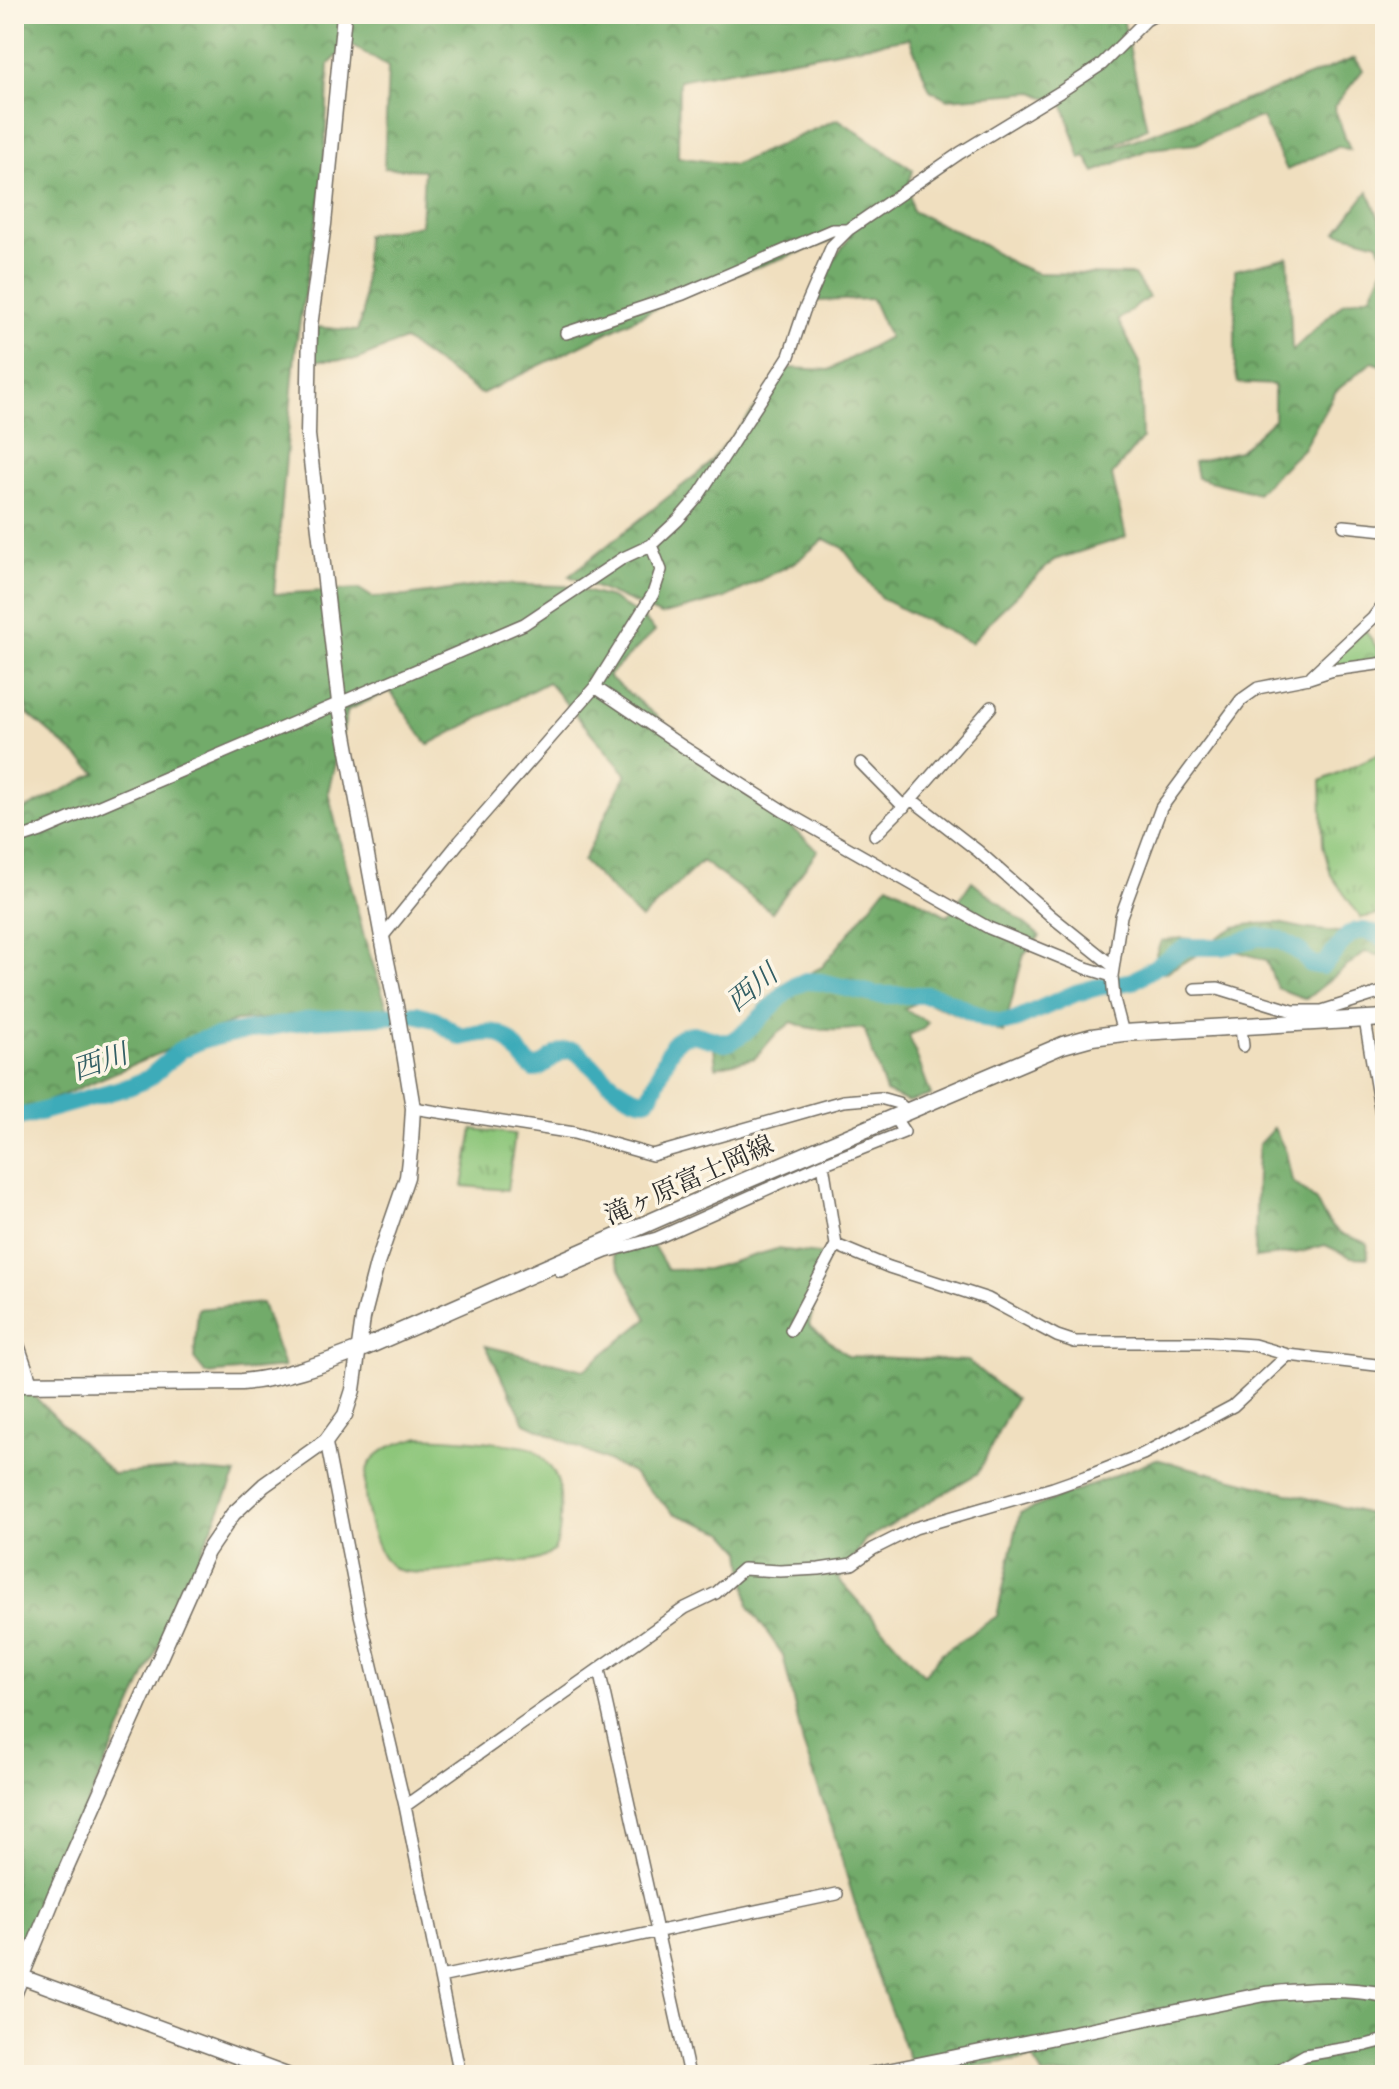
<svg xmlns="http://www.w3.org/2000/svg" width="1399" height="2089" font-family="Cardo,'Noto Serif JP',serif">
	<style>
		.grass { fill: url(#grass-tufts); stroke: #5c7852; stroke-width: 2 }
		.forest { fill: url(#forest-crowns); stroke: #4e6b4a; stroke-width: 2 }
		.park { fill: url(#park-crowns); stroke: #5c7852; stroke-width: 2 }
		.garden { fill: #8dc67a; stroke: #5c7852; stroke-width: 2 }
		.lines { fill: none; stroke-linecap: round; stroke-linejoin: round }
		.river { stroke: #3cabb9; stroke-width: 18 }
		.minor-casing { stroke: #706a5f; stroke-width: 14 }
		.tertiary-casing { stroke: #706a5f; stroke-width: 17 }
		.secondary-casing { stroke: #706a5f; stroke-width: 19 }
		.minor { stroke: #fff; stroke-width: 11 }
		.tertiary { stroke: #fff; stroke-width: 14 }
		.secondary { stroke: #fff; stroke-width: 16 }
		.labels { text-anchor: middle; dominant-baseline: central; stroke-width: 7; stroke-linejoin: round; paint-order: stroke }
		.street-label { font-size: 26px; fill: #2b2b2b; stroke: #fcf5e5 }
		.water-label { font-size: 28px; font-style: italic; fill: #325e64; stroke: #fcf5e5 }
	</style>
	<defs>
		<pattern id="grass-tufts" width="24" height="20" patternUnits="userSpaceOnUse" patternTransform="scale(2)"><rect width="24" height="20" fill="#8dc67a"/><path d="M3 7l-1-3M5 7V3M7 7l1-3M15 17l-1-3M17 17v-4M19 17l1-3" fill="none" stroke="#73a164"/></pattern>
		<pattern id="forest-crowns" width="20" height="18" patternUnits="userSpaceOnUse" patternTransform="scale(2)"><rect width="20" height="18" fill="#72ab6a"/><path d="M2 6a3 3 0 1 1 6 0M12 15a3 3 0 1 1 6 0" fill="none" stroke="#5e8b57"/></pattern>
		<pattern id="park-crowns" width="20" height="18" patternUnits="userSpaceOnUse" patternTransform="scale(2)"><rect width="20" height="18" fill="#8dc67a"/><path d="M2 6a3 3 0 1 1 6 0M12 15a3 3 0 1 1 6 0" fill="none" stroke="#73a164"/></pattern>
	</defs>
	<rect width="100%" height="100%" fill="#fcf5e5"/>
	<filter id="ink" filterUnits="userSpaceOnUse"><feTurbulence type="fractalNoise" baseFrequency=".0125" numOctaves="2"/><feDisplacementMap in="SourceGraphic" scale="16" xChannelSelector="R" yChannelSelector="G"/><feConvolveMatrix kernelMatrix="1 2 1 2 8 2 1 2 1" color-interpolation-filters="sRGB"/></filter>
	<filter id="wash" filterUnits="userSpaceOnUse"><feTurbulence type="fractalNoise" baseFrequency=".006" numOctaves="4" result="noise"/><feDisplacementMap in="SourceGraphic" scale="32" xChannelSelector="R" yChannelSelector="G"/><feGaussianBlur stdDeviation="1.8" result="paint"/><feColorMatrix in="noise" values="0 0 0 0 0 0 0 0 0 0 0 0 0 0 0 0 0 1.4 0 .05"/><feComposite in="paint" operator="in"/></filter>
	<g filter="url(#wash)">
		<rect width="100%" height="100%" fill="#f0dfbf"/>
		<!-- grass -->
		<path class="grass" d="M1385,751V913L1361,918L1331,875L1323,845L1321,781Z
			M473,1129L515,1134L507,1190L463,1186Z"/>
		<!-- forest -->
		<path class="forest" d="M14,14H1122L1147,128L1097,153L1268,92L1355,58L1363,70L1334,107L1350,150L1338,146L1287,170L1262,118H1257L1196,144L1149,149L1095,172L1086,157L1081,159L1064,106L1034,92L948,99L930,90L909,38L679,80L678,157L733,165L838,119L913,170L908,185L912,211L977,241L1014,264L1037,273L1134,275L1149,297L1118,320L1140,363L1142,439L1112,475L1126,537L1054,560L997,614L971,643L882,599L842,547L824,539L796,562L725,598L661,615L569,576L707,466L789,368L829,370L889,337L872,299L817,301L832,262L852,234L702,286L481,394L404,340L356,360H312L318,327L357,331L363,313L366,235L421,225L424,170L384,168L388,67L350,44L329,64L323,183L296,344L274,594L359,589L372,597L406,596L492,584L566,586L611,598L643,618L655,631L608,676L818,850L772,912L702,861L641,919L583,861L626,774L548,682L428,745L390,691L348,710L328,792L364,937L388,1010L235,1021L14,1116V815L97,773L28,714L14,660Z
			M1368,191L1382,225L1385,227V263L1378,243L1337,232Z
			M1288,257L1292,351L1343,303L1371,295L1385,265V367L1372,362L1336,391L1303,449L1257,493L1197,478L1194,462L1239,451L1274,419V385L1238,383L1235,369V270Z
			M972,881L1040,936L1024,954L1003,1033L921,1000L904,1009L928,1022L923,1029L909,1035L931,1095L908,1102L886,1092L864,1028C842,1031 813,1032 792,1022L774,1036L755,1058L716,1067L714,1046L739,1034L782,987L822,967L888,884L948,916Z
			M1278,923L1307,929L1337,932L1385,929V957L1365,952L1306,999L1277,988L1266,960L1223,947L1195,956L1164,973L1156,954L1161,941L1182,938L1212,941L1235,927L1253,924Z
			M1274,1128L1286,1152L1292,1181L1316,1201L1323,1215L1339,1233L1367,1243L1368,1258L1351,1257L1325,1245L1301,1252L1255,1258L1257,1171L1259,1144Z
			M648,1237L668,1270L707,1269L777,1249L827,1255L809,1325L848,1356L968,1361L1015,1399L978,1473L865,1540L839,1580L924,1675L942,1653L997,1616L1020,1513L1156,1459L1385,1518V2075H1043L1032,2058L915,2075L873,1964L833,1830L803,1744L783,1655L749,1607L742,1551L726,1533L673,1513L631,1472L525,1423L486,1346L584,1370L647,1319L613,1255Z
			M262,1303L284,1367L206,1374L194,1359L198,1309Z
			M30,1392L113,1474L175,1469L236,1474L14,1967V1393Z"/>
		<!-- park -->
		<path class="park" d="M1365,630L1385,660L1320,670Z"/>
		<!-- garden -->
		<path class="garden" d="M421,1437C452,1438 481,1440 512,1445C519,1446 529,1446 535,1451C543,1457 554,1470 557,1480C562,1492 562,1542 553,1551C540,1563 524,1562 507,1563C480,1566 423,1578 398,1570C373,1563 357,1487 369,1465C379,1447 402,1442 421,1437Z"/>
		<g class="lines">
			<!-- river -->
			<path class="river" d="M14,1117L29,1115L131,1086L149,1078L182,1049L202,1040L234,1033L311,1020L416,1014L434,1019L461,1037C471,1035 485,1031 495,1033C511,1036 521,1059 534,1069C550,1065 558,1044 577,1052C595,1068 622,1099 646,1100L651,1095L668,1054L675,1042L684,1036L693,1034L725,1043L732,1041L749,1029L784,994L794,986L806,981L821,982L877,995H928L939,997L984,1018L997,1022H1010L1076,993L1098,987L1133,981L1187,947H1222L1259,937L1280,940L1300,952L1311,964L1322,966C1346,945 1346,916 1385,939"/>
		</g>
	</g>
	<g filter="url(#ink)">
		<g class="lines">
			<defs>
				<path id="minor" d="M566,333L683,294L832,230H848
					M1344,526L1385,530
					M1312,675L1373,618L1385,602
					M595,687L685,748L785,812L989,928L1086,968L1112,976
					M861,763L904,807
					M911,799L991,707
					M875,835L911,799L978,851L1051,916L1113,966
					M14,840L41,831L524,624L623,558L651,545L678,520L697,498L789,356L804,311L832,246L848,230L960,153L1060,92L1101,65L1146,20L1157,14
					M382,937L460,841L595,687L653,594L661,570L651,545
					M1195,989L1218,988L1293,1011H1322
					M1323,1017L1322,1011L1385,991
					M1365,1020L1385,1138
					M1241,1027L1243,1046
					M1123,1033L1114,999L1112,976L1121,916L1161,808L1241,700L1258,688L1309,678L1333,670L1385,663
					M413,1108L574,1133L652,1155L843,1101L880,1098L898,1103L907,1111
					M823,1164L836,1245
					M560,1271L606,1252L657,1238L823,1164L904,1132L894,1117
					M791,1330L836,1245L889,1267L988,1299L1057,1336L1075,1342H1207L1254,1345L1288,1355L1385,1366
					M14,1339L19,1346L32,1384
					M326,1441L360,1615L405,1806L460,2075
					M599,1670L689,2075
					M405,1806L685,1608L716,1593L743,1569L780,1571L819,1569L852,1564L873,1549L915,1528L1053,1488L1090,1475L1143,1454L1233,1406L1288,1355
					M440,1977L837,1894
					M1273,2075L1275,2072L1305,2055L1366,2045L1385,2040"/>
				<path id="tertiary" d="M14,1974L287,2075
					M14,1995L55,1894L207,1552L233,1514L264,1485L326,1441L345,1415L353,1390L363,1318L377,1264L407,1177L411,1142L413,1108L397,1011L382,937L339,702L308,435L310,326L324,224L344,14
					M868,2075L1265,1994C1306,1990 1345,1987 1385,1995"/>
				<path id="secondary" d="M14,1384L242,1382C283,1378 320,1365 359,1350L714,1194L1063,1045L1092,1037L1123,1033L1385,1018"/>
			</defs>
			<!-- minor casing -->
			<use href="#minor" class="minor-casing"/>
			<!-- tertiary casing -->
			<use href="#tertiary" class="tertiary-casing"/>
			<!-- secondary casing -->
			<use href="#secondary" class="secondary-casing"/>
			<!-- minor -->
			<use href="#minor" class="minor"/>
			<!-- tertiary -->
			<use href="#tertiary" class="tertiary"/>
			<!-- secondary -->
			<use href="#secondary" class="secondary"/>
		</g>
	</g>
	<g class="labels">
		<!-- street labels -->
		<g class="street-label">
			<text transform="translate(689 1180) rotate(-24)">滝ヶ原富士岡線</text>
		</g>
		<!-- water labels -->
		<g class="water-label">
			<text transform="translate(752 988) rotate(-39)">西川</text>
			<text transform="translate(100 1062) rotate(-19)">西川</text>
		</g>
	</g>
	<!-- margin -->
	<rect width="1399" height="2089" fill="none" stroke="#fcf5e5" stroke-width="48"/>
</svg>
